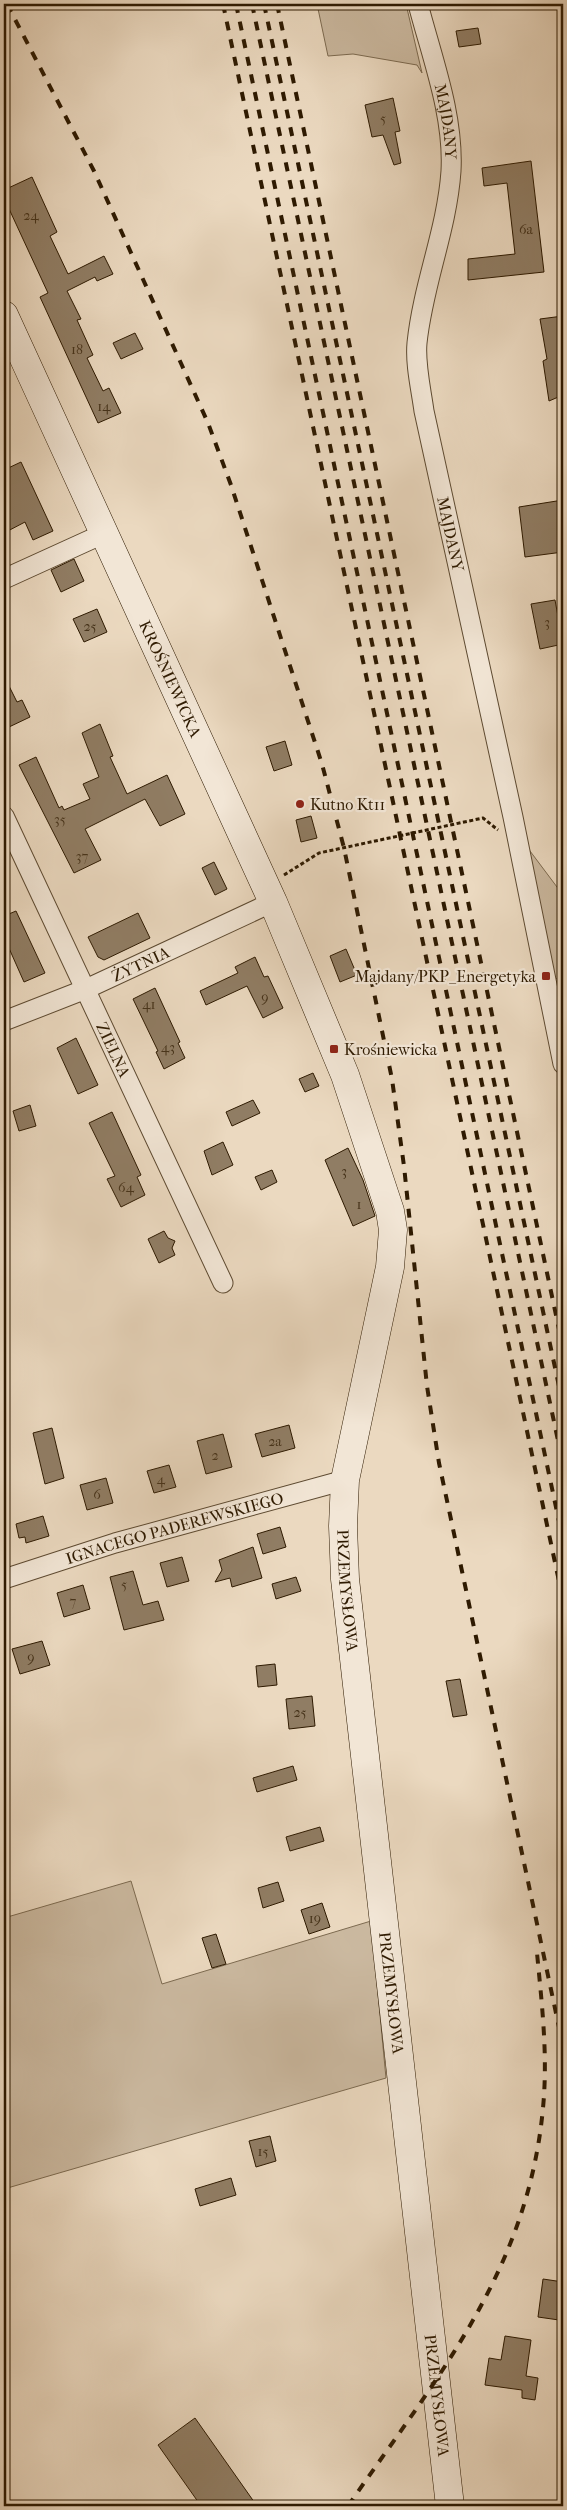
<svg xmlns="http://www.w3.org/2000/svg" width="567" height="2510" font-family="'IM FELL French Canon',serif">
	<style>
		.green { fill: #cbb9a0; stroke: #7c6a50 }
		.building { fill: #907d64; stroke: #2e1a01 }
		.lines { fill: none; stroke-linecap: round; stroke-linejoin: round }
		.street-casing { stroke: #5d4a31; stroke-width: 21 }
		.secondary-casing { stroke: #2e1a01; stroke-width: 29 }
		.path { stroke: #2e1a01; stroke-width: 3; stroke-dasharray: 4 2.5; stroke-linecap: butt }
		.street { stroke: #f2e6d6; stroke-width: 19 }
		.secondary { stroke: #f2e6d6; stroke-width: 28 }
		.rail { stroke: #2e1a01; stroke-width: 4; stroke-dasharray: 9 9; stroke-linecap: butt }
		.poi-dot { fill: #8f2418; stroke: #f2e6d6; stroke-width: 2 }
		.labels { text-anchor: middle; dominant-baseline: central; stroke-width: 4.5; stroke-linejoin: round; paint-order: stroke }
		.number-label { font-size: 14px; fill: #46331a }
		.street-label { font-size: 16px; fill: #2e1a01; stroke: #f2e6d6 }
		.poi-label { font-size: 16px; fill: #2e1a01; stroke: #f2e6d6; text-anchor: start }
	</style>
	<rect width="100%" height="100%" fill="#ebd9c0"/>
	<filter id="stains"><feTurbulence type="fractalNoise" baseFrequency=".004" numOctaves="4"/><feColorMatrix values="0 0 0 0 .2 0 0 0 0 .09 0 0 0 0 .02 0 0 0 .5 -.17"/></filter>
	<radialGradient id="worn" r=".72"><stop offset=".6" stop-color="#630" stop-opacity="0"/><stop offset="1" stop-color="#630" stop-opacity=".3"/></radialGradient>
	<!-- green -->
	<path class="green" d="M317,4H406L422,73L417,65L353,54L328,56Z
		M527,847L563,895V977L560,980L555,978Z
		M131,1881L162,1984L371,1921L386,2078L4,2189V1918Z"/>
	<!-- building -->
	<path class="building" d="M478,28L481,44L459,47L456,31Z
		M393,98L400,131L395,132L401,163L394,165L383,135L372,137L365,105Z
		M531,161L544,272L468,280V259L515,254L507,183L484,186L482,168Z
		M32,177L57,232L50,236L68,274L104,256L113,274L97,281L95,277L67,291L81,319L77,320L93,355L87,358L103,391L109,388L121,413L98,423L40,297L48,293L4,198V190Z
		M563,316V395L549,401L543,361L547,359L540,319Z
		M135,333L143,349L121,359L113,343Z
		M21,462L53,531L33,540L25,522L4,533V470Z
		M563,500V552L525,557L519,507Z
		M74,559L84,581L61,592L51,570Z
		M555,600L563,644L540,649L531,604Z
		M97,609L107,632L84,642L73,619Z
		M4,676L17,702L22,700L30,717L9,727L4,714Z
		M100,724L113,756L110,757L127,794L167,775L185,814L160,826L145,799L85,829L101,860L74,873L19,765L36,757L59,808L62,806L64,810L90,799L83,784L99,777L82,733Z
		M285,741L292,765L274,771L266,747Z
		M311,816L317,838L301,842L296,820Z
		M214,862L227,889L215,895L202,868Z
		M16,911L45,973L24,982L4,937V916Z
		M138,913L150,938L104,960L98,957L88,937Z
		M346,949L357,975L340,982L330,956Z
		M255,957L264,977L268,976L283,1008L263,1018L247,986L206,1005L200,991L238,973L235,967Z
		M155,988L180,1042L178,1043L185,1058L164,1069L156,1052L158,1051L133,999Z
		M76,1038L98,1085L78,1094L57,1048Z
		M313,1073L319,1086L305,1092L299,1079Z
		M253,1100L260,1113L232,1126L226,1112Z
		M30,1105L36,1126L19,1131L13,1111Z
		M112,1112L141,1175L137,1177L145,1195L121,1207L107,1179L115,1176L89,1123Z
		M223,1142L233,1165L212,1175L204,1151Z
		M348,1148L363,1180L375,1216L353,1226L325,1160Z
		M272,1170L277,1182L261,1190L255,1177Z
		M164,1231L168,1238L175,1241L172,1248L175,1255L159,1263L148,1239Z
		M289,1425L295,1448L262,1457L255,1434Z
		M52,1428L64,1478L45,1484L33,1433Z
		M223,1434L232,1467L206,1474L197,1441Z
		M169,1465L176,1487L154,1493L147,1471Z
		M106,1478L113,1503L87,1510L80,1485Z
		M43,1516L49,1536L26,1543L25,1537L19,1538L16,1524Z
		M280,1527L286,1547L263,1554L257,1534Z
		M253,1547L262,1578L232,1587L230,1578L215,1582L222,1570L219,1560Z
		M182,1557L189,1581L167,1587L160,1563Z
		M133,1571L143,1605L158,1601L164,1620L124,1630L110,1577Z
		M296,1577L301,1591L276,1599L272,1584Z
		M83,1585L90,1609L64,1617L57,1593Z
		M42,1641L50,1665L20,1674L12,1649Z
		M275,1664L277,1685L258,1687L256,1666Z
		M460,1679L467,1715L453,1717L446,1681Z
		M312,1696L315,1726L289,1729L286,1699Z
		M293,1766L297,1780L257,1792L253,1778Z
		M320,1827L324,1841L290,1851L286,1837Z
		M278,1882L284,1901L263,1908L258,1888Z
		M322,1903L330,1927L309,1934L301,1910Z
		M216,1934L226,1964L212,1968L202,1938Z
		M270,2136L276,2161L256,2167L249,2141Z
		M231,2178L236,2195L200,2206L195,2189Z
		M543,2279L563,2282L559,2320L538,2317Z
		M505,2336L531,2340L526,2376L538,2378L535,2400L522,2398V2390L485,2385L489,2358L501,2360Z
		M195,2418L257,2506H201L158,2445Z"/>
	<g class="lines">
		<defs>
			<g id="street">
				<path id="s1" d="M418,4C432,58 454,115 451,171C447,230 423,284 417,343C415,364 421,389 424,411L513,817L563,1064"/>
				<path d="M4,579L105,533"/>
				<path id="s2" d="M4,816L223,1283"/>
				<path id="s3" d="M4,1021L86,989L273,902"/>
				<path id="s4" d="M4,1579L115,1543L345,1480"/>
			</g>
			<g id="secondary">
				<path id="s5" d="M4,315L273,902L345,1075L390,1211L393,1230L390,1267L345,1480L343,1526L345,1579L450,2506"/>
			</g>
		</defs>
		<!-- street casing -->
		<use href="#street" class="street-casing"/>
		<!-- secondary casing -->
		<use href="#secondary" class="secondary-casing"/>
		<!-- path -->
		<path class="path" d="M284,875L319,853L483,818L498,830"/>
		<!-- street -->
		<use href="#street" class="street"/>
		<!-- secondary -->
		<use href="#secondary" class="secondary"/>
		<!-- rail -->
		<path class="rail" d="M7,4L94,171L208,423L231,485L322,764L344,848L392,1079L404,1166L427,1386L439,1463L563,2046
			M223,4L563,1600
			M236,4L563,1540
			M252,4L563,1464
			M264,4L563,1405
			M277,4L563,1348
			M348,2506C437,2377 528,2271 543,2108C548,2056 542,2005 537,1953"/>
	</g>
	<!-- markers -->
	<g class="poi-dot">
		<circle cx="300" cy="804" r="5"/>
		<rect x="541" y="971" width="10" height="10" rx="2.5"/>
		<rect x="329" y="1044" width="10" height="10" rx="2.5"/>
	</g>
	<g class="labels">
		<!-- number labels -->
		<g class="number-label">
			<text x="383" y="118">5</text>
			<text x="31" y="215">24</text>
			<text x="526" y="229">6a</text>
			<text x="77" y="349">18</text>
			<text x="104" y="406">14</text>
			<text x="547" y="622">3</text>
			<text x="90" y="626">25</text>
			<text x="60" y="819">35</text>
			<text x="82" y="856">37</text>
			<text x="265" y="997">9</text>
			<text x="149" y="1004">41</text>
			<text x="168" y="1047">43</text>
			<text x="344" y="1171">3</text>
			<text x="126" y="1187">64</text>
			<text x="359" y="1204">1</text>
			<text x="275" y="1441">2a</text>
			<text x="215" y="1455">2</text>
			<text x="161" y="1479">4</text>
			<text x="97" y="1494">6</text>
			<text x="124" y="1584">5</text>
			<text x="73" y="1601">7</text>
			<text x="31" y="1657">9</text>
			<text x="300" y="1712">25</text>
			<text x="315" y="1918">19</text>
			<text x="263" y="2151">15</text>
		</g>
		<!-- street labels -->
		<g class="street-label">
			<text stroke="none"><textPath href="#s1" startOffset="121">MAJDANY</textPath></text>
			<text stroke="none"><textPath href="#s1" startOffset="541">MAJDANY</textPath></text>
			<text stroke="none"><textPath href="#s5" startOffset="400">KROŚNIEWICKA</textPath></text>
			<text stroke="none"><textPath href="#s3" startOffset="148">ŻYTNIA</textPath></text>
			<text stroke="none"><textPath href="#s2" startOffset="258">ZIELNA</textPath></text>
			<text stroke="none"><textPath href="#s4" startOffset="178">IGNACEGO PADEREWSKIEGO</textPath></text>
			<text stroke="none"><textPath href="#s5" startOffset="1361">PRZEMYSŁOWA</textPath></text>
			<text stroke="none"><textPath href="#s5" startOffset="1766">PRZEMYSŁOWA</textPath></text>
			<text stroke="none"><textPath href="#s5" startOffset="2171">PRZEMYSŁOWA</textPath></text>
		</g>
		<!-- poi labels -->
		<g class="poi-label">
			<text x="310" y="804">Kutno Kt11</text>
			<text x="536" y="976" text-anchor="end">Majdany/PKP_Energetyka</text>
			<text x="344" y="1049">Krośniewicka</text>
		</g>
	</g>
	<!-- margin -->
	<rect width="567" height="2510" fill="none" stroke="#ebd9c0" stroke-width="20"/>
	<rect x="5" y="5" width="557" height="2500" fill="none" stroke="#2e1a01" stroke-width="2.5"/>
	<rect x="10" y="10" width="547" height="2490" fill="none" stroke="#2e1a01"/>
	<rect width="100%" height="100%" filter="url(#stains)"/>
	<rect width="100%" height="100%" fill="url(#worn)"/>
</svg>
